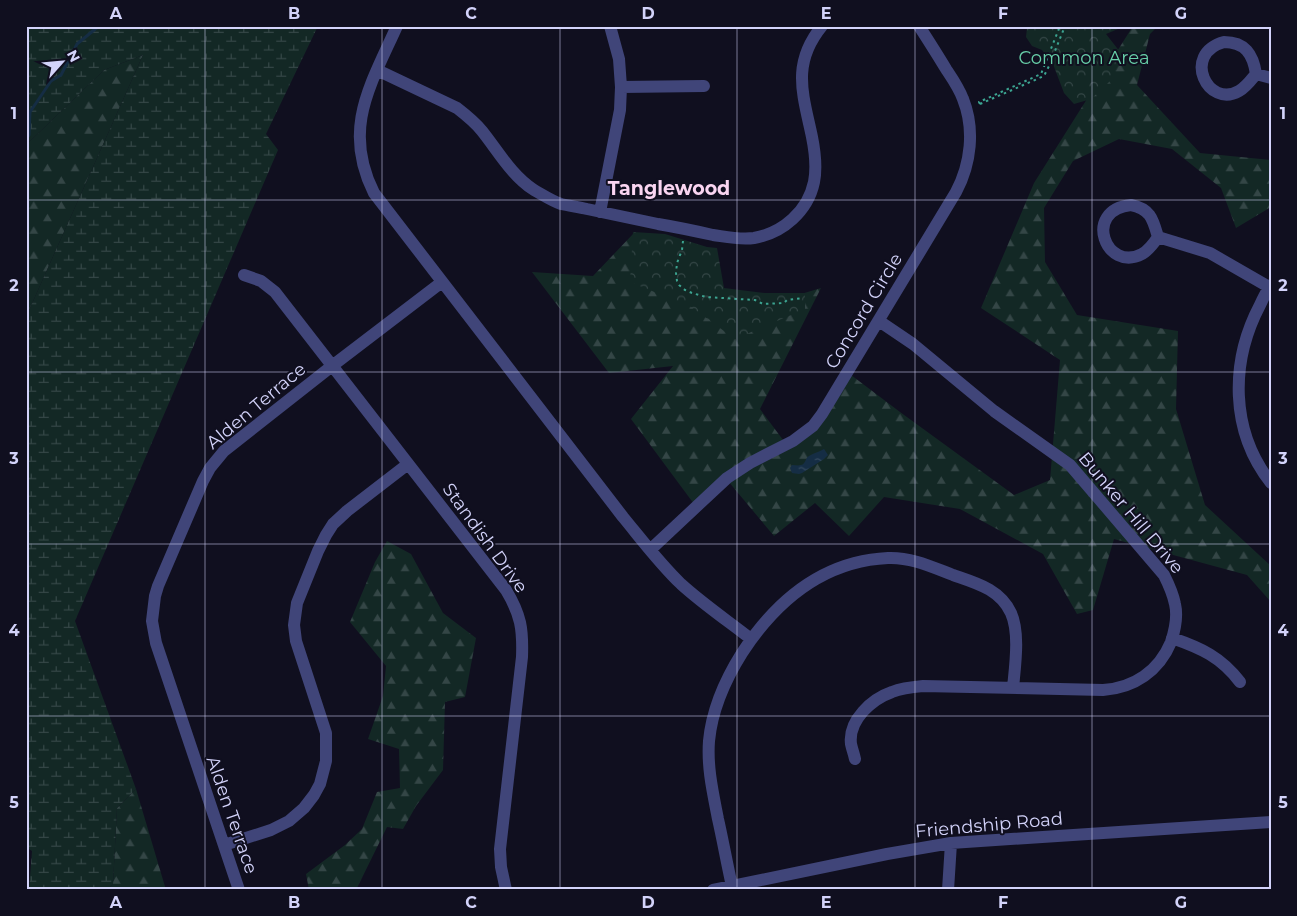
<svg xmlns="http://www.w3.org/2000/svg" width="1297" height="916" font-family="Montserrat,sans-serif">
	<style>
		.forest { fill: url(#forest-firs) }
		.wetland { fill: url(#wetland-marsh) }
		.park { fill: url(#park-crowns) }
		.water { fill: url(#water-ripples) }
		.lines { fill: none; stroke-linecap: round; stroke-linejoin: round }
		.stream { stroke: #152d44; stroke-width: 3 }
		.path { stroke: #3ca491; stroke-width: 2; stroke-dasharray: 2.5 4; stroke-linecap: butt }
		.minor { stroke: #404579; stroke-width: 12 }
		.grid { fill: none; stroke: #d3d3fa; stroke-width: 1; stroke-opacity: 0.55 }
		.labels { text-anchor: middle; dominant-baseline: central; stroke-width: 4; stroke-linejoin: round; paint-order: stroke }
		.park-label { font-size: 18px; fill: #68d0a9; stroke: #100f1f }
		.street-label { font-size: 18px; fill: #d3d3fa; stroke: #100f1f }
		.neighbourhood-label { font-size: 19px; font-weight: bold; fill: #fad5f1; stroke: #100f1f }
		.neatline { fill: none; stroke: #d3d3fa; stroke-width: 2 }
		.grid-label { font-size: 16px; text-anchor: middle; font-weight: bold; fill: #d3d3fa }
	</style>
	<defs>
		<pattern id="forest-firs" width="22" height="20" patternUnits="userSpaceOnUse" patternTransform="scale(1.25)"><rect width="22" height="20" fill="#132825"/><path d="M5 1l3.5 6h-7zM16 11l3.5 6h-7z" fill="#344646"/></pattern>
		<pattern id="wetland-marsh" width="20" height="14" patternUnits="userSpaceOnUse" patternTransform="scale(1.25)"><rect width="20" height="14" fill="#132825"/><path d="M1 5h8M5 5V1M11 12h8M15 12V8" fill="none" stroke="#344646"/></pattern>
		<pattern id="park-crowns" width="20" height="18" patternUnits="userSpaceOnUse" patternTransform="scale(1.25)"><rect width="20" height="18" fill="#132825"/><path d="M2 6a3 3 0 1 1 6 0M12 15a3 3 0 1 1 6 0" fill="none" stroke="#344646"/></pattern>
		<pattern id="water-ripples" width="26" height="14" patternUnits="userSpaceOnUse" patternTransform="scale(1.25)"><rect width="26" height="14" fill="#152d44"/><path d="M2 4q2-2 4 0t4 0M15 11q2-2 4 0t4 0" fill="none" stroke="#364b60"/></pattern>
	</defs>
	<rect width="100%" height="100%" fill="#100f1f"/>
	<!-- forest -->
	<path class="forest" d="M1133,26H1158L1150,34L1137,85L1200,153L1271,160V207L1236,228L1221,188L1172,149L1119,139L1073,161L1044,208L1045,262L1077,315L1178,331L1176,409L1205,505L1271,566V602L1247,575L1114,539L1093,610L1077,614L1043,554L960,509L884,497L849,536L815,503L774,536L728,481L697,508L631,419L673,366L609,373L532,272L593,276L633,234L723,306L791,297L821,288L760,409L789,448L851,375L900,412L1014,495L1050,480L1060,360L981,308L1034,183Z
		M143,55L26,317V145L104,70Z
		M387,541L411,554L443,613L476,638L465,697L445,702L443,770L416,806L403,829L387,827L356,890H309L306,874L345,845L362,829L377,792L400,788L399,749L368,739L383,696L386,666L350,622L375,562Z
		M136,789L166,890H107L113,884L117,808Z"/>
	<!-- wetland -->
	<path class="wetland" d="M26,26H318L266,134L278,150L75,621L136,789L117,808L113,884L107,890H29L32,851L26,847V317L143,55L104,70L26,145Z"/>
	<!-- park -->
	<path class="park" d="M1029,26H1125L1106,34L1124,57L1115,67L1112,79L1104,87L1091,99L1074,104L1064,93L1053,64L1042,50L1032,46L1026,37L1027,28Z
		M633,232L665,234L707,247L717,248L724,288L765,293H805V309L735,339L691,307L630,282Z"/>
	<!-- water -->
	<path class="water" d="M824,449L828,455L824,459L802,473L799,474L792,473L790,468L792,465C795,465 798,466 801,465C806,464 805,458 809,456C814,453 819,452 824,449Z"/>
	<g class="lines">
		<!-- stream -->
		<path class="stream" d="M26,139L29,135L30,112L51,81L61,75L77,44L99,26"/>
		<!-- path -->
		<path class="path" d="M980,104L1044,76L1049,66L1065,26
			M980,104L979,102L1041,74L1060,26
			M683,241L682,250L677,263L676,273L677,281L679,285L685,290L692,293L706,297L755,300L763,304L784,303L787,300L803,298"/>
		<!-- minor -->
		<path class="minor" d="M397,26C370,86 342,129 374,193L623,517C642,540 660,564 681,584C703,604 728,621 751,639
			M1224,42C1245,42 1253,54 1256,74C1251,80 1246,87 1239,91C1208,109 1181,54 1224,42Z
			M377,70L457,108C466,115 475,122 482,131C498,151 512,176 534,190C543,195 552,201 561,204C570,206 579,207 587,209C611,214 634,219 658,224C676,227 695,231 713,235C727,237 740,240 754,238C783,233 808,211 814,182C817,167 815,152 812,137C803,94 791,64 822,26
			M1256,74L1271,78
			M621,87L704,86
			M1131,205C1151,209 1153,220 1158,237C1154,243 1149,250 1142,254C1106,273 1082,210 1131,205Z
			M600,212L620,110L621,87L619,59L610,26
			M1158,237L1210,253L1269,287
			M244,275L261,281L275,292L506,590C521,615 523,629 522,657L500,849L501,867L506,890
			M1271,285C1266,291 1263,299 1260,305C1230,362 1230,431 1271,483
			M650,550L727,478L750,463L793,441L813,426L822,414L956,192C971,164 975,129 963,99C959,88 952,78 946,69C937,54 928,40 919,26
			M1172,638C1201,648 1221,657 1240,682
			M855,759C854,754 852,749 851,744C848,720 872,699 892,692C902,688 912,687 923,686L1103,690C1134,688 1159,671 1171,642C1175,630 1178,617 1175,604C1173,594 1169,585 1164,575L1070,465L994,411L913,344L879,321
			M224,845L271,830L289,821L304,808L314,795L320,784L326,761V733L296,641L294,625L297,603L318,551L326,535L333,524L347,511L408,464
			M732,886C727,864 723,841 718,819C713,793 707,768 709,741C712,709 725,680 742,653C776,601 823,561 888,558C911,557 932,567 953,575C976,583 1000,589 1011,613C1020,633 1015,666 1013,688
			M239,890L156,643L152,621L155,596L158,586L203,481L210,468L224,451L332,366L442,282
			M713,890L887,854L951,843L1271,822
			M948,890L951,843"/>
	</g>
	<!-- grid -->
	<path class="grid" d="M205,26V890M382,26V890M560,26V890M737,26V890M915,26V890M1092,26V890M26,200H1271M26,372H1271M26,544H1271M26,716H1271"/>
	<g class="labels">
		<!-- park labels -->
		<g class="park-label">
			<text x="1084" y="58">Common Area</text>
		</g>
		<!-- street labels -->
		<g class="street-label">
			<text transform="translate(864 311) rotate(-59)">Concord Circle</text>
			<text transform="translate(256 406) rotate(-40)">Alden Terrace</text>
			<text transform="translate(1131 513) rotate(50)">Bunker Hill Drive</text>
			<text transform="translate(485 538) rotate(54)">Standish Drive</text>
			<text transform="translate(232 815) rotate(71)">Alden Terrace</text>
			<text transform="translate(989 825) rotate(-5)">Friendship Road</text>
		</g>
		<!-- neighbourhood labels -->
		<g class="neighbourhood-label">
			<text x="669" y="188">Tanglewood</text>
		</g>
	</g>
	<!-- border -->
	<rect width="1297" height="916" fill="none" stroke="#100f1f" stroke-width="55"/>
	<!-- north arrow -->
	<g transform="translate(62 62) rotate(63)" stroke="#100f1f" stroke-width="4" paint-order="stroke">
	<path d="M0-4L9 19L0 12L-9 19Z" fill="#d3d3fa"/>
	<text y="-8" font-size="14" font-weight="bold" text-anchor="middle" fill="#d3d3fa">N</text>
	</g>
	<rect x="28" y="28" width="1242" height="860" class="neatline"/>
	<g class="grid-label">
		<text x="116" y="19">A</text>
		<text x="294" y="19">B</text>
		<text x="471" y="19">C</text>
		<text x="648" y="19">D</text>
		<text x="826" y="19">E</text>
		<text x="1003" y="19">F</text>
		<text x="1181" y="19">G</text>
		<text x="14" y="119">1</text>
		<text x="1283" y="119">1</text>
		<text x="14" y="291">2</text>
		<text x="1283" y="291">2</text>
		<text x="14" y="464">3</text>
		<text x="1283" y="464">3</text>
		<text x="14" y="636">4</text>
		<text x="1283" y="636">4</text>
		<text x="14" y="808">5</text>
		<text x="1283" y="808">5</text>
		<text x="116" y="908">A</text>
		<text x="294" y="908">B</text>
		<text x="471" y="908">C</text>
		<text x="648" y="908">D</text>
		<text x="826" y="908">E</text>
		<text x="1003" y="908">F</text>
		<text x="1181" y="908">G</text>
	</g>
</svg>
